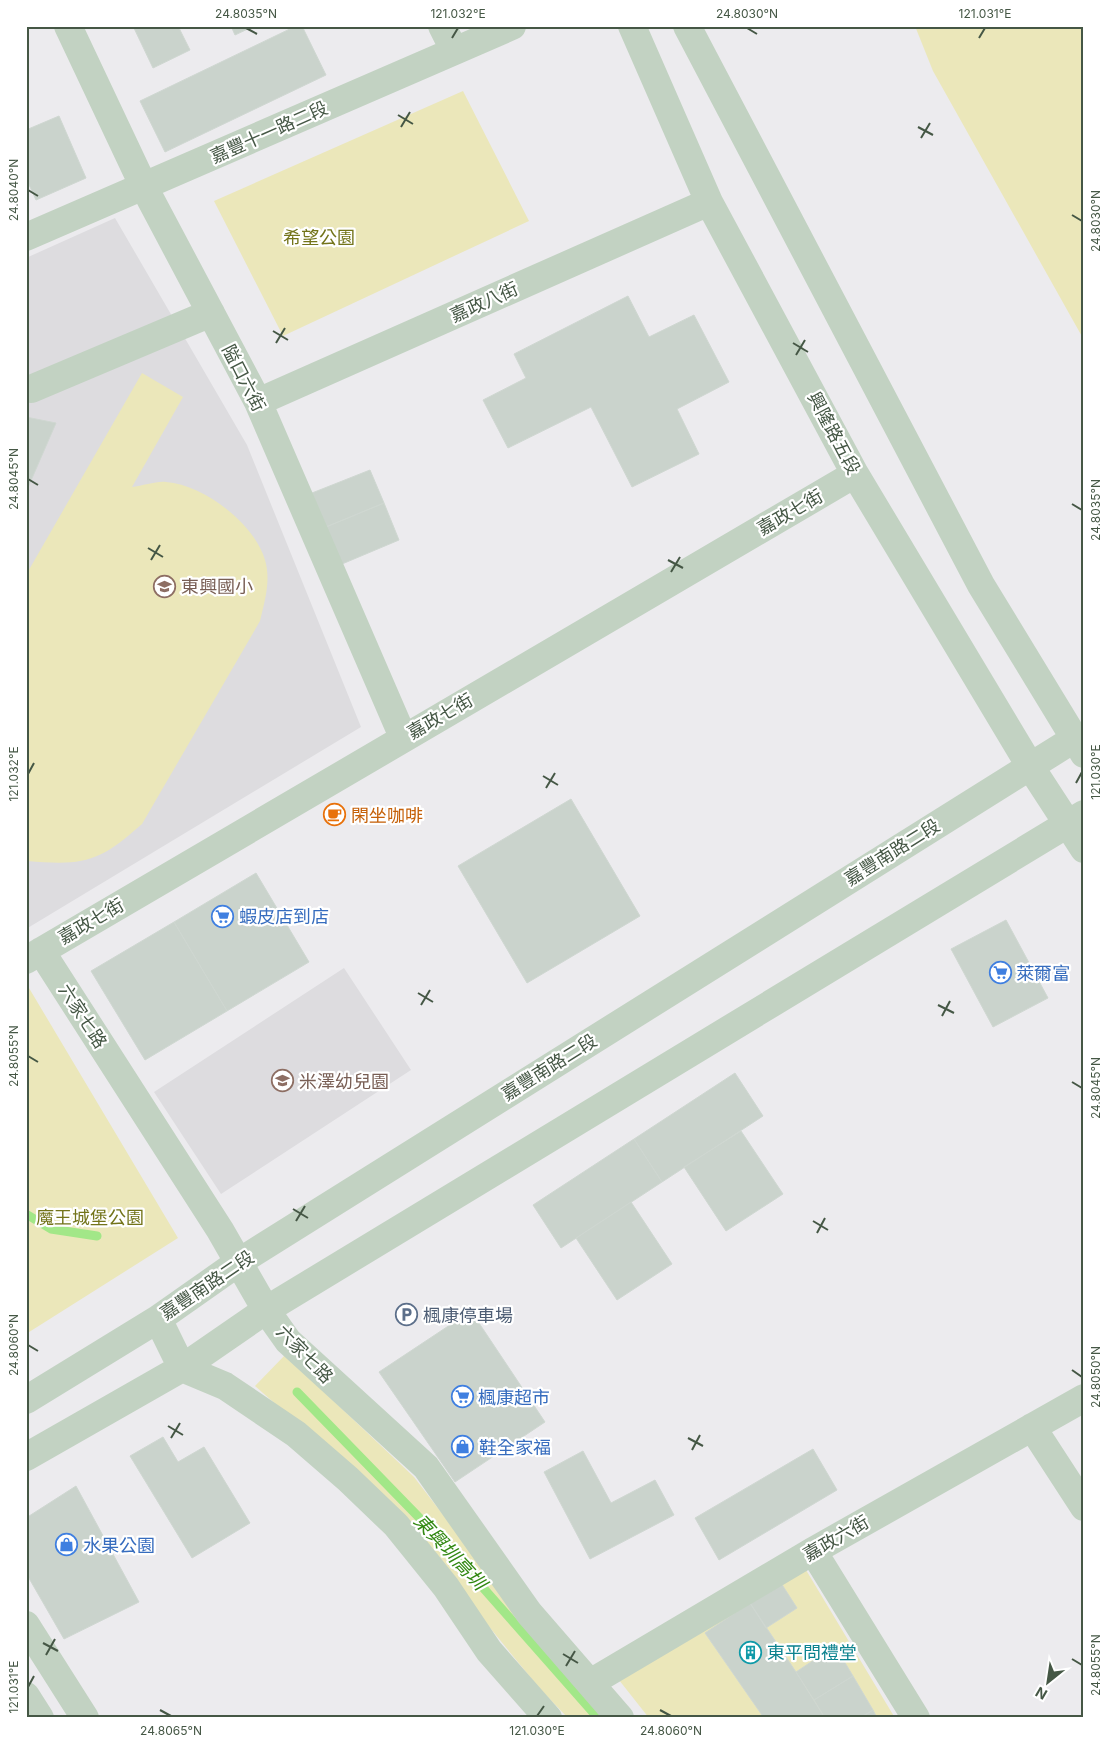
<svg xmlns="http://www.w3.org/2000/svg" width="1110" height="1744" font-family="Inter,'Noto Sans TC',sans-serif">
	<style>
		.education { fill: #dddcdf }
		.green { fill: #ebe7ba }
		.lines { fill: none; stroke-linecap: round; stroke-linejoin: round }
		.stream { stroke: #a2e788; stroke-width: 9 }
		.building { fill: #cad3cc; stroke: #cfd7d1 }
		.minor { stroke: #c2d2c2; stroke-width: 28 }
		.ticks { fill: none; stroke: #455745; stroke-width: 2 }
		.labels { text-anchor: middle; dominant-baseline: central; stroke-width: 4.5; stroke-linejoin: round; paint-order: stroke }
		.street-label { font-size: 18px; fill: #455745; stroke: #fff }
		.park-label { font-size: 18px; fill: #73741a; stroke: #fff }
		.education-label { font-size: 18px; fill: #785e54; stroke: #fff; text-anchor: start }
		.food-label { font-size: 18px; fill: #c56008; stroke: #fff; text-anchor: start }
		.shop-label { font-size: 18px; fill: #366cbe; stroke: #fff; text-anchor: start }
		.service-label { font-size: 18px; fill: #4e5e75; stroke: #fff; text-anchor: start }
		.culture-label { font-size: 18px; fill: #0d838f; stroke: #fff; text-anchor: start }
		.water-label { font-size: 19px; font-style: italic; fill: #328812; stroke: #fff }
		.neatline { fill: none; stroke: #455745; stroke-width: 2 }
		.ticks-label { font-size: 12px; text-anchor: middle; fill: #455745 }
	</style>
	<rect width="100%" height="100%" fill="#ecebee"/>
	<!-- education -->
	<path class="education" d="M115,218L247,445L361,727L26,929V258Z
		M344,968L411,1070L221,1194L154,1092Z"/>
	<!-- green -->
	<path class="green" d="M915,26H1084V340L933,71Z
		M463,91L529,221L283,336L214,201Z
		M142,373L183,397L132,487C143,486 156,481 166,482C204,485 254,523 265,560C271,580 265,600 260,621L142,824C99,862 85,866 27,861L26,575Z
		M26,983L178,1238L26,1334Z
		M285,1355L414,1477L543,1645L608,1718H568L540,1689L387,1502L255,1386Z
		M803,1565L895,1718H649L619,1680Z"/>
	<g class="lines">
		<!-- stream -->
		<path class="stream" d="M26,1214L51,1229L97,1236
			M297,1392L440,1539L598,1718"/>
	</g>
	<!-- building -->
	<path class="building" d="M133,26H178L190,50L153,68Z
		M231,26H254L235,35Z
		M296,26H302L326,75L165,152L140,101Z
		M59,116L86,178L36,200L26,178V130Z
		M628,296L649,337L694,315L729,382L677,409L699,454L632,487L591,407L508,448L483,400L526,378L514,354Z
		M26,417L56,423L26,492Z
		M370,470L384,503L326,527L312,493Z
		M384,503L399,540L342,564L326,527Z
		M571,799L640,916L527,983L458,866Z
		M256,873L309,962L227,1011L174,922Z
		M1006,920L1048,998L993,1027L951,949Z
		M174,922L227,1011L145,1060L91,971Z
		M735,1073L763,1116L662,1182L634,1139Z
		M741,1131L783,1194L726,1231L684,1167Z
		M634,1139L662,1182L561,1248L533,1205Z
		M631,1202L672,1264L617,1300L576,1238Z
		M471,1311L545,1422L455,1482L379,1372Z
		M163,1437L178,1462L204,1447L250,1523L192,1558L130,1456Z
		M813,1449L837,1490L719,1560L695,1518Z
		M583,1451L611,1503L655,1480L674,1515L590,1559L544,1472Z
		M76,1486L139,1602L64,1639L26,1573V1518Z
		M781,1583L797,1608L766,1628L750,1603Z
		M750,1603L796,1672L823,1715L819,1718H764L705,1633Z
		M835,1646L853,1676L814,1700L796,1672Z
		M853,1676L873,1710L860,1718H825L814,1700Z
		M873,1710L877,1718H860Z"/>
	<g class="lines">
		<!-- minor -->
		<path class="minor" d="M68,26L144,187L258,402L403,737
			M442,26L454,50
			M632,26L709,202L855,474L1030,766L1084,849
			M687,26L981,585L1084,754
			M26,237L512,26
			M31,389L211,313
			M258,402L709,202
			M41,951L220,1230L266,1310L288,1341L426,1467L529,1613L620,1718
			M26,960L855,474
			M158,1319L182,1368L225,1386L296,1434L348,1479L396,1525L446,1587L489,1651L548,1718
			M26,1400L158,1319L239,1262L1074,739
			M1032,1427L1084,1507
			M26,1457L182,1368L266,1310L1084,814
			M813,1551L916,1718
			M26,1625L85,1718
			M590,1683L813,1551L1084,1398
			M26,1696L40,1718"/>
	</g>
	<!-- ticks -->
	<path class="ticks" d="M246,28L257,34M747,28L757,34M452,38L458,28M979,38L985,28M398,115L413,124M401,127L410,112M918,127L933,135M921,138L930,123M28,190L38,196M1072,215L1082,221M273,331L288,340M276,343L285,328M793,343L808,352M796,355L805,340M28,479L38,485M1072,504L1082,510M148,548L163,557M151,560L160,545M668,560L683,568M671,572L680,557M28,774L34,763M543,776L558,785M1076,783L1082,772M546,788L555,773M418,993L433,1002M421,1005L430,990M938,1005L954,1013M942,1016L950,1001M28,1056L38,1062M1072,1082L1082,1088M293,1209L308,1218M296,1221L305,1206M813,1221L828,1230M817,1233L825,1218M28,1345L38,1351M1072,1370L1082,1377M168,1426L183,1435M171,1438L180,1423M688,1438L703,1446M692,1450L700,1435M43,1643L58,1651M563,1654L578,1663M46,1655L55,1639M1072,1659L1082,1665M566,1666L575,1651M28,1687L34,1676M160,1710L171,1716M660,1710L671,1716M537,1716L544,1706"/>
	<!-- icons -->
	<defs>
		<symbol id="school-ring" viewBox="-11 -11 22 22"><circle r="9.5" fill="#fff" stroke="#8d6e63" stroke-width="1.5"/><path d="M0-5L7-2L0 1L-7-2ZM-4 1L0 2.5L4 1V4Q0 6-4 4Z" fill="#8d6e63"/></symbol>
		<symbol id="cafe-ring" viewBox="-11 -11 22 22"><circle r="9.5" fill="#fff" stroke="#e8710a" stroke-width="1.5"/><path d="M-5.5-4.5H6V0H3Q3 3.5 0 3.5H-2.5Q-5.5 3.5-5.5 0ZM3-3.2v2h1.7v-2ZM-6 4.5H4V6H-6Z" fill="#e8710a"/></symbol>
		<symbol id="supermarket-ring" viewBox="-11 -11 22 22"><circle r="9.5" fill="#fff" stroke="#3f7fe0" stroke-width="1.5"/><path d="M-6-5.5h2.5l.6 2H6L4.5 2H-2.5L-4.4-4H-6ZM-1.5 3.2a1.3 1.3 0 1 0 .1 0ZM3 3.2a1.3 1.3 0 1 0 .1 0Z" fill="#3f7fe0"/></symbol>
		<symbol id="parking-ring" viewBox="-11 -11 22 22"><circle r="9.5" fill="#fff" stroke="#5c6f8a" stroke-width="1.5"/><path d="M-3.5-5.5H1a3.5 3.5 0 0 1 0 7H-1V5.5H-3.5ZM-1-3.4V-.6H.8a1.4 1.4 0 0 0 0-2.8Z" fill="#5c6f8a"/></symbol>
		<symbol id="shop-ring" viewBox="-11 -11 22 22"><circle r="9.5" fill="#fff" stroke="#3f7fe0" stroke-width="1.5"/><path d="M-5-2.5h2.3a2.7 3.5 0 0 1 5.4 0H5L5.5 6h-11ZM-1.5-2.5h3a1.5 2.3 0 0 0-3 0Z" fill="#3f7fe0"/></symbol>
		<symbol id="building-ring" viewBox="-11 -11 22 22"><circle r="9.5" fill="#fff" stroke="#0f9aa8" stroke-width="1.5"/><path d="M-4-6H4V6H1V3H-1V6H-4ZM-2.5-4.3h1.7v1.8h-1.7ZM.8-4.3h1.7v1.8H.8ZM-2.5-1h1.7V.8h-1.7ZM.8-1h1.7V.8H.8Z" fill="#0f9aa8"/></symbol>
	</defs>
	<g fill-rule="evenodd">
		<use href="#school-ring" x="152" y="574" width="25" height="25"/>
		<use href="#cafe-ring" x="322" y="802" width="25" height="25"/>
		<use href="#supermarket-ring" x="210" y="904" width="25" height="25"/>
		<use href="#supermarket-ring" x="988" y="960" width="25" height="25"/>
		<use href="#school-ring" x="270" y="1068" width="25" height="25"/>
		<use href="#parking-ring" x="394" y="1302" width="25" height="25"/>
		<use href="#supermarket-ring" x="450" y="1384" width="25" height="25"/>
		<use href="#shop-ring" x="450" y="1434" width="25" height="25"/>
		<use href="#shop-ring" x="54" y="1532" width="25" height="25"/>
		<use href="#building-ring" x="738" y="1640" width="25" height="25"/>
	</g>
	<g class="labels">
		<!-- street labels -->
		<g class="street-label">
			<text transform="translate(269 132) rotate(-24)">嘉豐十一路二段</text>
			<text transform="translate(484 302) rotate(-24)">嘉政八街</text>
			<text transform="translate(244 378) rotate(63)">隘口六街</text>
			<text transform="translate(834 433) rotate(62)">興隆路五段</text>
			<text transform="translate(790 512) rotate(-30)">嘉政七街</text>
			<text transform="translate(440 716) rotate(-30)">嘉政七街</text>
			<text transform="translate(892 852) rotate(-32)">嘉豐南路二段</text>
			<text transform="translate(91 921) rotate(-30)">嘉政七街</text>
			<text transform="translate(83 1016) rotate(57)">六家七路</text>
			<text transform="translate(549 1067) rotate(-32)">嘉豐南路二段</text>
			<text transform="translate(207 1285) rotate(-34)">嘉豐南路二段</text>
			<text transform="translate(305 1354) rotate(46)">六家七路</text>
			<text transform="translate(836 1538) rotate(-30)">嘉政六街</text>
		</g>
		<!-- park labels -->
		<g class="park-label">
			<text x="319" y="237">希望公園</text>
			<text x="90" y="1217">魔王城堡公園</text>
		</g>
		<!-- education labels -->
		<g class="education-label">
			<text x="181" y="586">東興國小</text>
			<text x="299" y="1081">米澤幼兒園</text>
		</g>
		<!-- food labels -->
		<g class="food-label">
			<text x="351" y="815">閑坐咖啡</text>
		</g>
		<!-- shop labels -->
		<g class="shop-label">
			<text x="239" y="916">蝦皮店到店</text>
			<text x="1016" y="973">萊爾富</text>
			<text x="478" y="1397">楓康超市</text>
			<text x="479" y="1447">鞋全家福</text>
			<text x="83" y="1545">水果公園</text>
		</g>
		<!-- service labels -->
		<g class="service-label">
			<text x="423" y="1315">楓康停車場</text>
		</g>
		<!-- culture labels -->
		<g class="culture-label">
			<text x="767" y="1652">東平問禮堂</text>
		</g>
		<!-- water labels -->
		<g class="water-label">
			<text transform="translate(450 1552) rotate(47)">東興圳高圳</text>
		</g>
	</g>
	<!-- border -->
	<rect width="1110" height="1744" fill="none" stroke="#ffffff" stroke-width="55"/>
	<!-- north arrow -->
	<g transform="translate(1048 1682) rotate(210)" stroke="#ffffff" stroke-width="4" paint-order="stroke">
	<path d="M0-4L9 19L0 12L-9 19Z" fill="#455745"/>
	<text y="-8" font-size="14" font-weight="bold" text-anchor="middle" fill="#455745">N</text>
	</g>
	<rect x="28" y="28" width="1054" height="1688" class="neatline"/>
	<g class="ticks-label">
		<text x="246" y="18">24.8035°N</text>
		<text x="458" y="18">121.032°E</text>
		<text x="747" y="18">24.8030°N</text>
		<text x="985" y="18">121.031°E</text>
		<text transform="translate(14 190) rotate(-90)" y="4">24.8040°N</text>
		<text transform="translate(1096 221) rotate(-90)" y="4">24.8030°N</text>
		<text transform="translate(14 479) rotate(-90)" y="4">24.8045°N</text>
		<text transform="translate(1096 510) rotate(-90)" y="4">24.8035°N</text>
		<text transform="translate(1096 772) rotate(-90)" y="4">121.030°E</text>
		<text transform="translate(14 774) rotate(-90)" y="4">121.032°E</text>
		<text transform="translate(14 1056) rotate(-90)" y="4">24.8055°N</text>
		<text transform="translate(1096 1088) rotate(-90)" y="4">24.8045°N</text>
		<text transform="translate(14 1345) rotate(-90)" y="4">24.8060°N</text>
		<text transform="translate(1096 1377) rotate(-90)" y="4">24.8050°N</text>
		<text transform="translate(1096 1665) rotate(-90)" y="4">24.8055°N</text>
		<text transform="translate(14 1687) rotate(-90)" y="4">121.031°E</text>
		<text x="171" y="1735">24.8065°N</text>
		<text x="537" y="1735">121.030°E</text>
		<text x="671" y="1735">24.8060°N</text>
	</g>
</svg>
